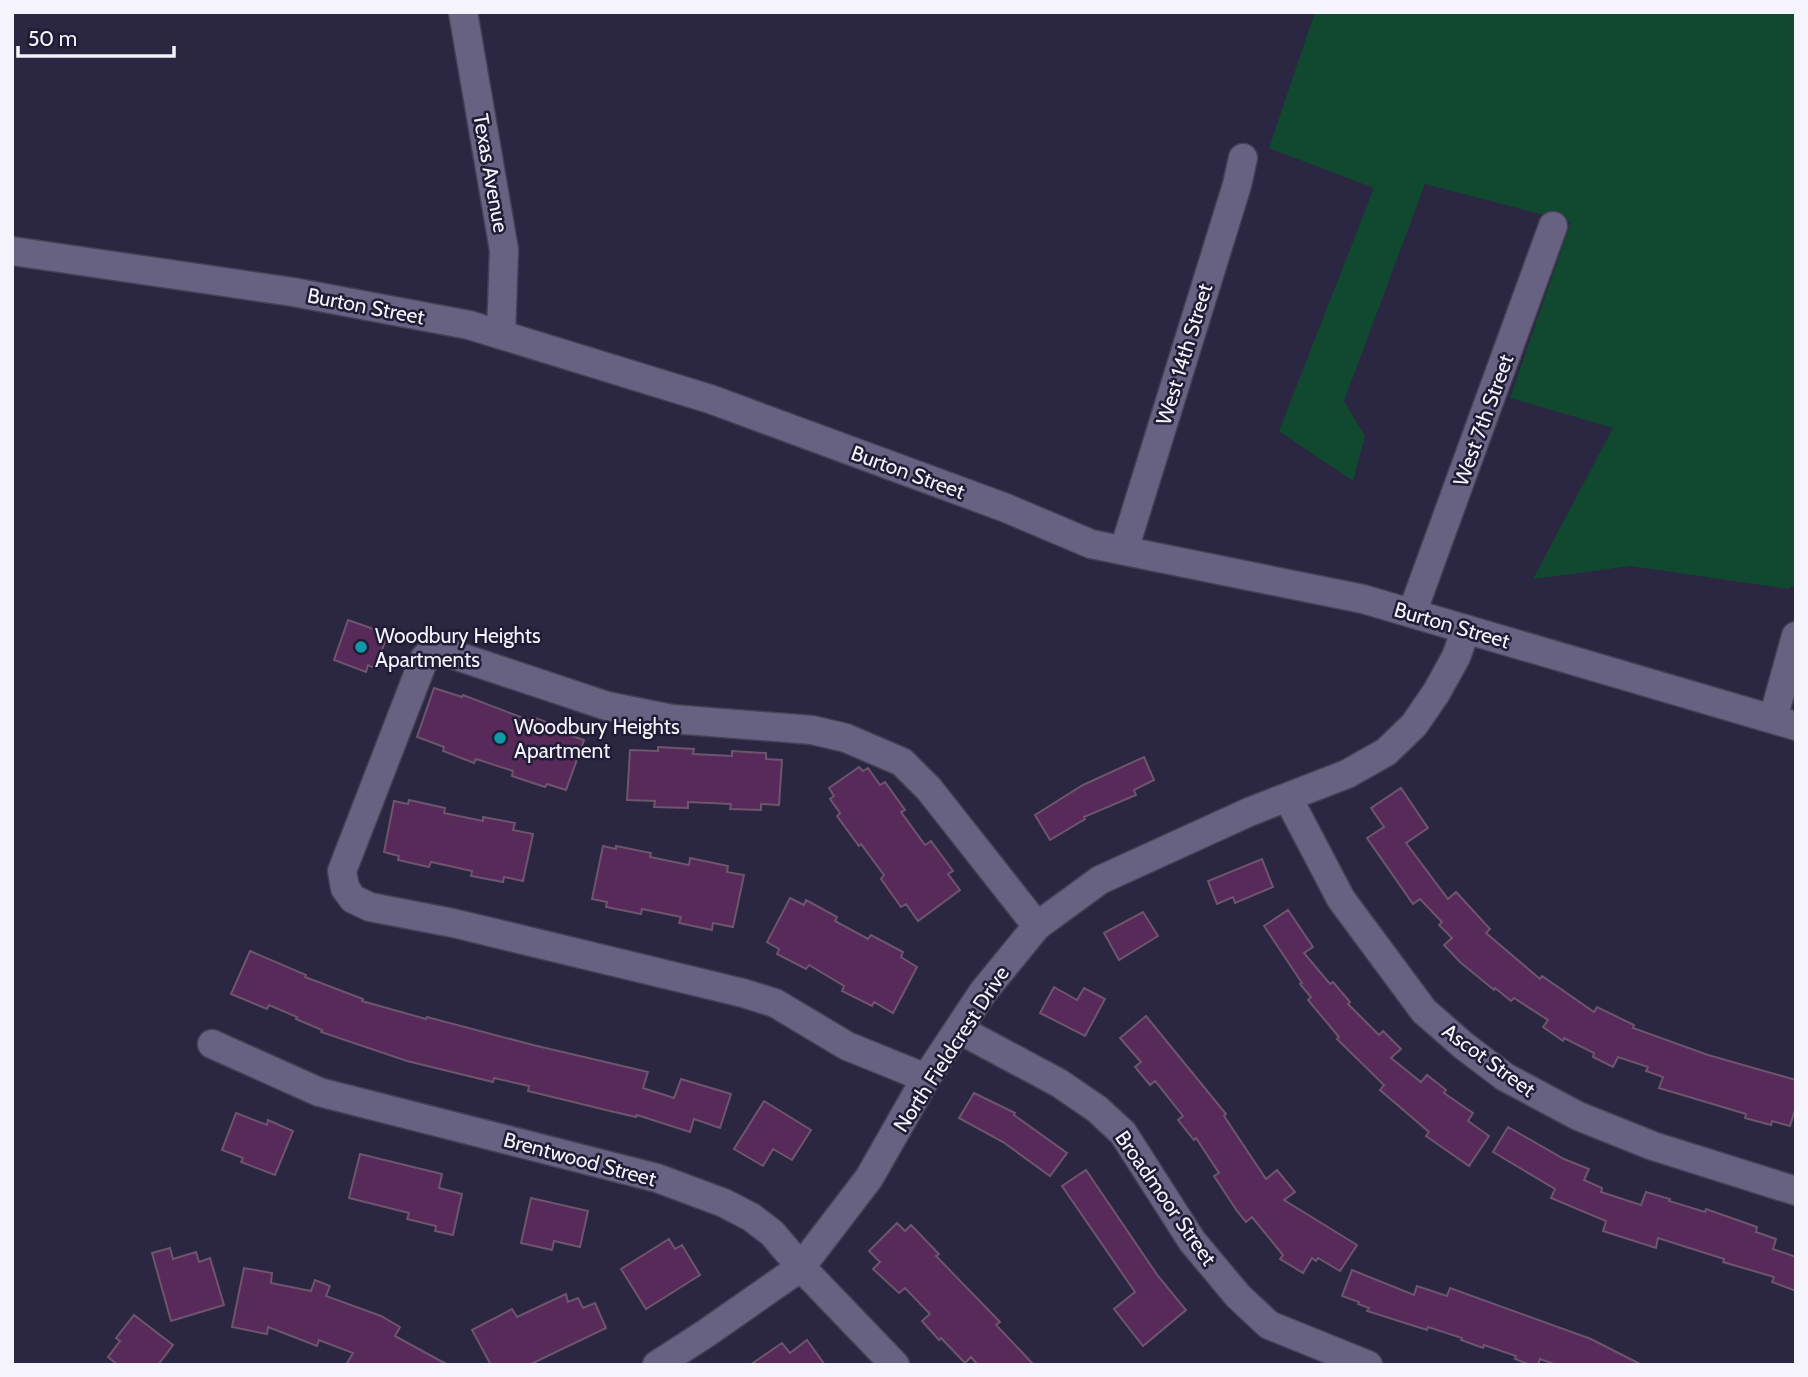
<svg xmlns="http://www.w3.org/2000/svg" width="1808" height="1377" font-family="Cabin,sans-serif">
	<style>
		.green { fill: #114930 }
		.building { fill: #582a5a; stroke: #6d556d; stroke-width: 2 }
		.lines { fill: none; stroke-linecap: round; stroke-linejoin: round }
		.minor-casing { stroke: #464056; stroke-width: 31 }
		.minor { stroke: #676281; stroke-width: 28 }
		.culture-dot { fill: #0f9aa8; stroke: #211c36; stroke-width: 2.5 }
		.labels { text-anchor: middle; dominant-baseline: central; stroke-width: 5; stroke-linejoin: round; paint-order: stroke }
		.street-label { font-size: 21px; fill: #f5f3fe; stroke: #211c36 }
		.poi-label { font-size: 21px; fill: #f5f3fe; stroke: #211c36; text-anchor: start }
	</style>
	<rect width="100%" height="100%" fill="#2b2641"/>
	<!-- green -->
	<path class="green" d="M1315,12H1796V584L1788,589L1631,566L1533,579L1613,428L1510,398L1571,222L1425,184L1344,401L1365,436L1353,481L1279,431L1374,188L1269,148Z"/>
	<!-- building -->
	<path class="building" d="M348,620L388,634L375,668L368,665L366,672L334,660Z
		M434,688L462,697L463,695L531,721L533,717L562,728L561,732L584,740L566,790L547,784L545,787L512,776L513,771L476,759L474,763L443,751L444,747L417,737Z
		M658,747L694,749L693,754L732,756V751L766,753V759L782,760L779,805L761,804V810L730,809L731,804L688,802V808L654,807L655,801L627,800L630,750L658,751Z
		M1144,757L1154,780L1134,790L1136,795L1084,817L1085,819L1050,840L1035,815L1083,785Z
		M859,767L863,771L868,768L880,785L885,782L905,810L901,812L925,845L931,841L953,871L948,874L960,890L918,921L906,904L901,907L881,879L884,875L861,844L859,846L837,816L840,813L830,799L834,796L829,788Z
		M1401,788L1428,828L1406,843L1448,899L1456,892L1490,929L1486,933L1540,979L1542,976L1594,1012L1597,1007L1634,1025L1633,1028L1708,1055L1796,1080V1106L1790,1126L1772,1121L1771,1125L1745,1118L1746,1114L1659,1088L1663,1077L1646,1071L1648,1067L1618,1057L1613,1067L1593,1057L1594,1053L1564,1038L1563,1041L1543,1027L1548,1020L1514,998L1511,1001L1495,988L1494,990L1460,962L1444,945L1452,938L1439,925L1442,922L1420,899L1413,904L1367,838L1384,827L1371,808Z
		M409,800L445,808L444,813L483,821V817L515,823L513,830L533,834L523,881L504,877L503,882L471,876L472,871L431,862L429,867L398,860L399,856L384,852L394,801L408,804Z
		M603,846L616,849V846L651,853L650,857L689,865L690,858L728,866L727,872L744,875L733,927L713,923L712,930L679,923L681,917L642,909L641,914L606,907L607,902L592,899Z
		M1262,859L1273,887L1235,903L1233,897L1217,904L1208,881Z
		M790,898L804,905L806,900L837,917L835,921L868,939L871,935L903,952L901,957L917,967L893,1013L874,1002L872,1006L842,991L844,986L809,965L806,969L777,954L779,949L767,942Z
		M1288,910L1313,947L1304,953L1330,984L1333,982L1350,1002L1348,1004L1379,1035L1383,1031L1401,1049L1391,1058L1421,1082L1427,1075L1446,1090L1444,1093L1473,1113L1468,1121L1489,1136L1469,1166L1426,1136L1429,1132L1380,1090L1384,1085L1337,1039L1339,1037L1308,1000L1311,997L1300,984L1302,983L1264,926Z
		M1143,912L1158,936L1119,960L1104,933Z
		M250,951L306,975L305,977L363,999L362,1001L426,1019L427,1017L533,1045L648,1072L643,1088L674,1098L681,1079L731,1094L720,1128L694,1119L690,1132L637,1115L636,1117L610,1111L528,1091L529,1086L494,1078L493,1082L407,1061L321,1032L322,1030L296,1019L297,1017L269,1005L267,1009L231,994Z
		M1054,987L1077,1000L1084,988L1105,999L1085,1036L1040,1013Z
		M1146,1016L1226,1114L1224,1116L1266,1179L1277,1170L1295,1192L1284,1200L1357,1245L1340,1271L1318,1258L1316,1261L1312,1258L1303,1273L1280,1259L1283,1255L1252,1217L1246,1222L1237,1211L1214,1176L1219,1173L1196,1138L1194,1140L1178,1120L1183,1116L1155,1081L1150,1085L1135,1067L1141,1062L1120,1038Z
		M974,1093L1015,1113L1014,1115L1067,1153L1050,1176L1003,1142L959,1118Z
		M764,1101L811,1130L792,1160L773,1149L763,1166L734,1149Z
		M236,1113L267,1125L268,1120L293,1131L275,1175L241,1162L243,1158L222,1150Z
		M1508,1127L1564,1159L1589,1169L1584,1180L1602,1188L1601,1192L1641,1205L1646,1192L1670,1199L1669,1201L1705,1212L1706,1209L1757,1227L1756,1232L1776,1239L1773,1249L1796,1257V1291L1772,1282L1774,1277L1723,1262L1724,1259L1658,1238L1656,1248L1603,1231L1606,1221L1551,1198L1555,1189L1493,1152Z
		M360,1154L442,1174L439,1188L462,1194L453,1235L435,1231L436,1226L407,1219L409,1213L349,1198Z
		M1086,1170L1158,1276L1186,1310L1143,1346L1114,1309L1135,1292L1062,1186Z
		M531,1198L588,1211L580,1247L554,1241L552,1250L521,1243Z
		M897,1223L905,1231L911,1225L939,1254L936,1256L1000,1322L996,1325L1034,1365H978L971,1357L965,1363L941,1338L939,1340L922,1321L930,1314L905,1288L899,1293L873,1269L880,1262L869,1251Z
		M669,1239L675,1249L682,1245L700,1275L646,1309L621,1269Z
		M170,1248L173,1259L196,1252L199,1262L210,1258L224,1305L171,1321L152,1253Z
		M244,1268L272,1273L271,1283L311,1291L315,1280L330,1286L326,1296L381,1316L400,1327L395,1336L448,1365H346L353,1353L319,1340L317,1346L268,1327L267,1334L232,1327Z
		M1352,1270L1414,1295L1417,1286L1447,1296L1450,1288L1591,1339L1642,1365H1557L1540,1359L1538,1365H1530L1515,1359L1516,1356L1484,1345L1483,1348L1461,1340L1462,1338L1428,1327L1427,1330L1367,1311L1369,1308L1358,1304L1359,1302L1342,1296Z
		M566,1294L568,1302L578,1298L583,1308L595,1303L606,1328L529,1365H491L472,1330L512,1309L517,1317Z
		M134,1315L173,1345L158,1365H118L108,1357L120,1341L116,1338Z
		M807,1340L825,1365H750L782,1343L790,1353Z"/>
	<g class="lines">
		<defs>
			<path id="minor" d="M463,12L504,250L501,335
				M12,251L293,292L469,325L710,399L1006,508L1091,544L1363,599L1796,726
				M1124,550L1237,185L1243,158
				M1412,613L1553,226
				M1773,719L1796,636
				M1288,798L1341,899L1424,1011L1464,1046L1505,1077L1578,1116L1653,1146L1796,1191
				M960,1030L1059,1083L1097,1109L1123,1133L1192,1241L1238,1296L1269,1325L1368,1365
				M212,1044L319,1092L657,1178L724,1203L751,1217L772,1233L801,1267L895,1365
				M926,1078L847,1046L775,1003L743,993L453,923L370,907L353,899L345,888L342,871L424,659L432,651L448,653L607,706L672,719L812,730L846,738L902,762L929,789L1037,926
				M657,1365L705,1334L801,1267L869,1178L926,1078L983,992L1037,926L1100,880L1249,812L1347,774L1386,752L1414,725L1436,693L1456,657L1466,629"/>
		</defs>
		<!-- minor casing -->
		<use href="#minor" class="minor-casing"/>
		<!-- minor -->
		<use href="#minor" class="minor"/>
	</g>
	<!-- markers -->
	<g class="culture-dot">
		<circle cx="361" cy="647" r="7"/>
		<circle cx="500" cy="738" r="7"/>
	</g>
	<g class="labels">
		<!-- street labels -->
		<g class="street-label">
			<text transform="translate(491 173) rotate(80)">Texas Avenue</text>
			<text transform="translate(366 306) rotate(11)">Burton Street</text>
			<text transform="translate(1184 354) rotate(-73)">West 14th Street</text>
			<text transform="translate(1483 420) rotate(-70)">West 7th Street</text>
			<text transform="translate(908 472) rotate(20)">Burton Street</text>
			<text transform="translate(1452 625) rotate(16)">Burton Street</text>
			<text transform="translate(951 1049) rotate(-57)">North Fieldcrest Drive</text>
			<text transform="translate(1489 1060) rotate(36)">Ascot Street</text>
			<text transform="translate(580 1159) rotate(15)">Brentwood Street</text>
			<text transform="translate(1166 1198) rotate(55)">Broadmoor Street</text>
		</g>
		<!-- poi labels -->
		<g class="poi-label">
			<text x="375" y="635">Woodbury Heights<tspan x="375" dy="24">Apartments</tspan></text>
			<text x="514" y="726">Woodbury Heights<tspan x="514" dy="24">Apartment</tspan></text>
		</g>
	</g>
	<!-- border -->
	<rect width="1808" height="1377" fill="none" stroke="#f5f3fe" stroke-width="28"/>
	<!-- scale -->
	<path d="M18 46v10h156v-10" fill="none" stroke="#f5f3fe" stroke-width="3.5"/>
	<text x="28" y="46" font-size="21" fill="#f5f3fe" stroke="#211c36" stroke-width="5" paint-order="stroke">50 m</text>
</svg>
